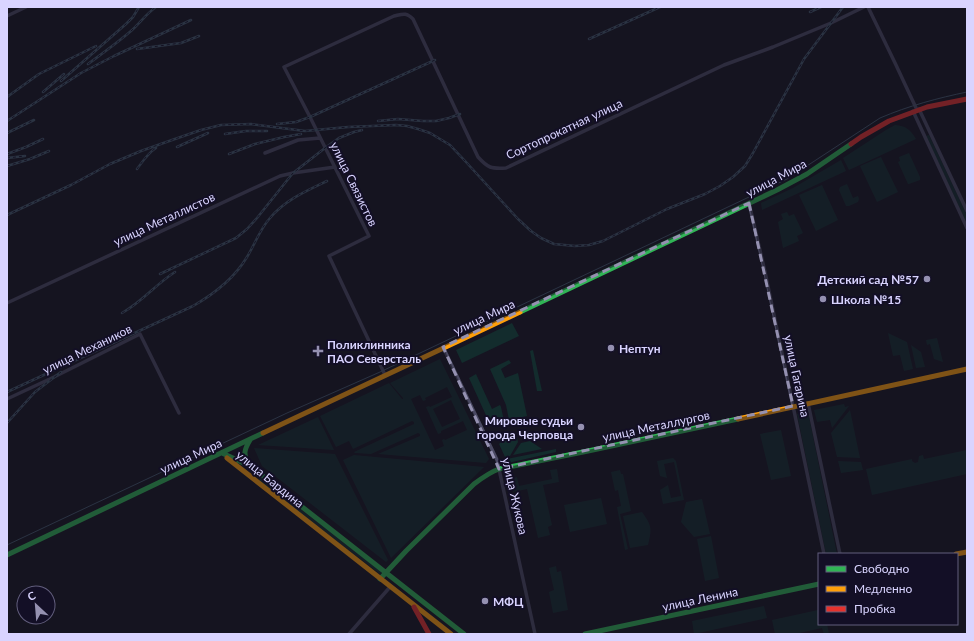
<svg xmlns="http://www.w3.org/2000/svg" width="974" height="641" font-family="Lato,sans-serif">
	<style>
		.green { fill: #132c2d; fill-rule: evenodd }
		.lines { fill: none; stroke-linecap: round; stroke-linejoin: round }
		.street { stroke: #4a4962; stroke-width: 3.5 }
		.fast { stroke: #30b455; stroke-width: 5 }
		.slow { stroke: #ff9f0a; stroke-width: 5 }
		.jam { stroke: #e5322d; stroke-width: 5 }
		.tram { stroke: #43596b; stroke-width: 1 }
		.rail-casing { stroke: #43596b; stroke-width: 2.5 }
		.rail { stroke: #130f26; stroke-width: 1; stroke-dasharray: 3; stroke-linecap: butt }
		.marked { fill: none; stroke: #9591b1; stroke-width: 3; stroke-dasharray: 8 5; stroke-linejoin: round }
		.poi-dot { fill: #9591b1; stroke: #130f26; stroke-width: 1.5 }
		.labels { text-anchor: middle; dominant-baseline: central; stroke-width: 4; stroke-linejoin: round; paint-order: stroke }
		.street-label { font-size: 12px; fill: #d9d4ff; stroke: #130f26 }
		.poi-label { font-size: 12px; font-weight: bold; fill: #d9d4ff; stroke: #130f26; text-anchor: start }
	</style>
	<rect width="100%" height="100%" fill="#161421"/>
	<!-- green -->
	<path class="green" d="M895,125C906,126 910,129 916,139L849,170L843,158L886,130Z
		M929,135L967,215V224L926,136Z
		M909,153L920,177V180L909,184H908L898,162L900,161L899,157Z
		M881,157L898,192L877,202L860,166Z
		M841,160L846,171L762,210L761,203L793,188Z
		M847,184L853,198L858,196L859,199L858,202L849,206H846L839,190L840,187Z
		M822,185L838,220L816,231L799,195Z
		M787,212L789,216L794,214L803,233L797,236L799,241L783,248L778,222L783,219L781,214Z
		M512,323L519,336L462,363L456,350Z
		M888,333L907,342L913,369L904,371L900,355L893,356Z
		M937,338L943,362L934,359L930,344L927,345L926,340Z
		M911,345L921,352L925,367L916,368Z
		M533,350L542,391H537L530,351Z
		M440,359L489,459L486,463L378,454L420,436V434L418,433L371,454L355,453L354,452L414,424V422L412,421L353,449L349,441L336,447L320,416L389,383L402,399H403V398L390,383ZM447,387L452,397L430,407L429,406L426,407L438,434L441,433V431L463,421L467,430L445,440L444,439L442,440L444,446L435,450L411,399L420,395L423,401L426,400L425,398ZM451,400L460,419L442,427L433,409Z
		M509,360L511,363L501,369L505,378L518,373L527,416L509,420L506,405L490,369Z
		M476,374L492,409L500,405L501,407L504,421L499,422L498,420L494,421L495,423L490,424L469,378Z
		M844,404L845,407L849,406L832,428L830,420L817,422L814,410Z
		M850,410L860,458L837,457L831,433Z
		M808,412L837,554H826L797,414Z
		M318,417L334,450L258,445Z
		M781,430L791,476L771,480L760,434Z
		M517,438L518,442L510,456L505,457L499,444L502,441Z
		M530,441L542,449L513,455L521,443Z
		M254,448L335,454L388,560L386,562L262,466Z
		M556,449V452L508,463L507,459Z
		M967,450V474L872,495L866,469L912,459V461L915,463L918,462L919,456L923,455L924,459Z
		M354,455L484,467L391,558L343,460Z
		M673,458L676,461L684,500L663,504L660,490L668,485L671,498L681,496L674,462L664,464L667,478L660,476L657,461Z
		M838,461L861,462L863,470L841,473Z
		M557,469L559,482L543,485L552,525L548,527L550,535L538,538L527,489L513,492L510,479L517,477L519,486L552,479L550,470Z
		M620,470L621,474H623L631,511L620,514L628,549L625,550L617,507L621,506L618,490L615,491L611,472Z
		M260,478L382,572L380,574L258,481Z
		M601,498L607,524L570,532L564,505Z
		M702,499L710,534L694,537L681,522L686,502Z
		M642,512C652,526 652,528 648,545L630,548L623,516Z
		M711,536L719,578L705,581L697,539Z
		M556,566L557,572L561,571L568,610L553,613L549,592L554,590L549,568Z
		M764,606L767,618L694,634L692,621Z
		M818,607H819V624H827L829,634H824L822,628L795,634H775L772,620L818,610Z"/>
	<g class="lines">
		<!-- street -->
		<path class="street" d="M868,7L896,65L917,110
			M7,16L26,7
			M919,109L967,211
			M913,111L967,228
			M265,153L298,140L320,138
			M749,203L765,272L824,554
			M7,303L280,176L293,173L335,167
			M443,347L497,460L535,634
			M385,375L329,256L369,236L310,117L284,67L394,16C403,14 406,12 413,19L478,157C488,168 491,169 506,168L724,65L773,47L831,23L864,7
			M7,399L54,377L140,334L179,413
			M808,403L840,554
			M349,634L390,587"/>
		<!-- fast -->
		<path class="fast" d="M520,312L777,190L807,174L851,144
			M222,453L250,466L464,634
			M249,465C243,454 244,450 250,440
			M7,555L263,433
			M380,579L406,551L474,484C482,478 490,472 499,469L588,451L738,419
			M585,634L819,584"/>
		<!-- slow -->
		<path class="slow" d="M738,419L967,369
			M263,433L520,312
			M227,458L451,634
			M956,554L967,552"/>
		<!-- jam -->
		<path class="jam" d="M851,144L861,137L889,121L927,107L967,99
			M414,607L429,634"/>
		<!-- tram -->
		<path class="tram" d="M7,545L287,413L380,372L787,179L880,118C908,106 938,98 967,92"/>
		<defs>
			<path id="rail" d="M810,12L821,7
				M589,39L660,7
				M137,49L181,43L199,36
				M88,64C103,53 117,43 131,31C140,23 146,14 156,7
				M61,81L126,24L133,17L139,7
				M43,92L64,74
				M7,97L39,74L96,46
				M7,121L81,73L114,56L191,20
				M378,121L398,119L423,121H436L449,118L460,114
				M277,124L296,122L310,117L435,60
				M7,133L34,120
				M225,134L246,131H267
				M177,147L208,133
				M7,154L26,147L43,139
				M229,154L255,144L284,137L301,134
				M7,158L25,156
				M7,166L30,159L49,151
				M137,169C143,161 148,153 156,148
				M7,215L71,185L110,164L141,151L172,140L201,130L221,125L251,124L305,131L348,127L396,125L407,126L418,129L430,133L450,145L466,162L518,219L531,231L541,238L554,244L575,246L589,245L603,241L667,209L705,194L720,186L733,177L745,166L753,153L804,59L843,7
				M160,274L236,238L247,229L257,218L293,173L325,148L339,138L354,132L362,130
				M122,313C142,302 156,284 175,272
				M7,392L193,306C214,294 234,279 247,257C255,244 260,229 270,218C285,200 306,191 327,181
				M7,423L35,392L61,372"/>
		</defs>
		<!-- rail casing -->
		<use href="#rail" class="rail-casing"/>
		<!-- rail -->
		<use href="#rail" class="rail"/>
	</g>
	<!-- marked area -->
	<path d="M0 0H974V641H0ZM749,203L793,406L499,469L443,347Z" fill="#161421" fill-opacity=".55" fill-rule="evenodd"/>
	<path class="marked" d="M749,203L793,406L499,469L443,347Z"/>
	<!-- markers -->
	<g class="poi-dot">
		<circle cx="927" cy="279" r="4"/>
		<circle cx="823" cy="299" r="4"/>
		<circle cx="611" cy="348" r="4"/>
		<path d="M316 345h4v4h4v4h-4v4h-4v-4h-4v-4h4z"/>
		<circle cx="581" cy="427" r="4"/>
		<circle cx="485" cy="601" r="4"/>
	</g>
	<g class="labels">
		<!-- street labels -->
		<g class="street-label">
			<text transform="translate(564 129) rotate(-25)">Сортопрокатная улица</text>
			<text transform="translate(776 178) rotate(-28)">улица Мира</text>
			<text transform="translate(354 184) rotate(64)">улица Связистов</text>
			<text transform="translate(164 219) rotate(-25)">улица Металлистов</text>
			<text transform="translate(484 317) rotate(-25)">улица Мира</text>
			<text transform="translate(87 349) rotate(-26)">улица Механиков</text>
			<text transform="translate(797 376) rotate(78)">улица Гагарина</text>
			<text transform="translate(656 426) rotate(-12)">улица Металлургов</text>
			<text transform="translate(191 456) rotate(-25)">улица Мира</text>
			<text transform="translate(270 479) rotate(39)">улица Бардина</text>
			<text transform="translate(515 496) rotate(77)">улица Жукова</text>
			<text transform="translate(700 599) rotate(-12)">улица Ленина</text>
		</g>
		<!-- poi labels -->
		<g class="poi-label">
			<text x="919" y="279" text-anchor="end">Детский сад №57</text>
			<text x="831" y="299">Школа №15</text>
			<text x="327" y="344">Поликлинника<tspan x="327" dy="14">ПАО Северсталь</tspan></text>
			<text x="619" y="348">Нептун</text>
			<text x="573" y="420" text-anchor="end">Мировые судьи<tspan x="573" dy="14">города Черповца</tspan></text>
			<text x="493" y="601">МФЦ</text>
		</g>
	</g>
	<!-- border -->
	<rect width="974" height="641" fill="none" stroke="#d9d4ff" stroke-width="16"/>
	<!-- legend -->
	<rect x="818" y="553" width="140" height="72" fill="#130f26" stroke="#625e7d"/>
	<rect x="826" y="566" width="20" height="6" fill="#30b455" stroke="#625e7d"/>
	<text x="854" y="573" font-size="12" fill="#d9d4ff">Свободно</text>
	<rect x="826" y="586" width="20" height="6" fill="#ff9f0a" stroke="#625e7d"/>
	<text x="854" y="593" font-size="12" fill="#d9d4ff">Медленно</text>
	<rect x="826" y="606" width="20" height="6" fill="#e5322d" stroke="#625e7d"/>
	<text x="854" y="613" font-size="12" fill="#d9d4ff">Пробка</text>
	<!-- north arrow -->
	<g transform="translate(36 605) rotate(334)"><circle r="19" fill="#130f26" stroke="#625e7d"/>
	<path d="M0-3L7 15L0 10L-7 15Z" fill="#9591b1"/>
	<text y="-6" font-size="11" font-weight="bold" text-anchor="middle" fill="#d9d4ff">С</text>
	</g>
</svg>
